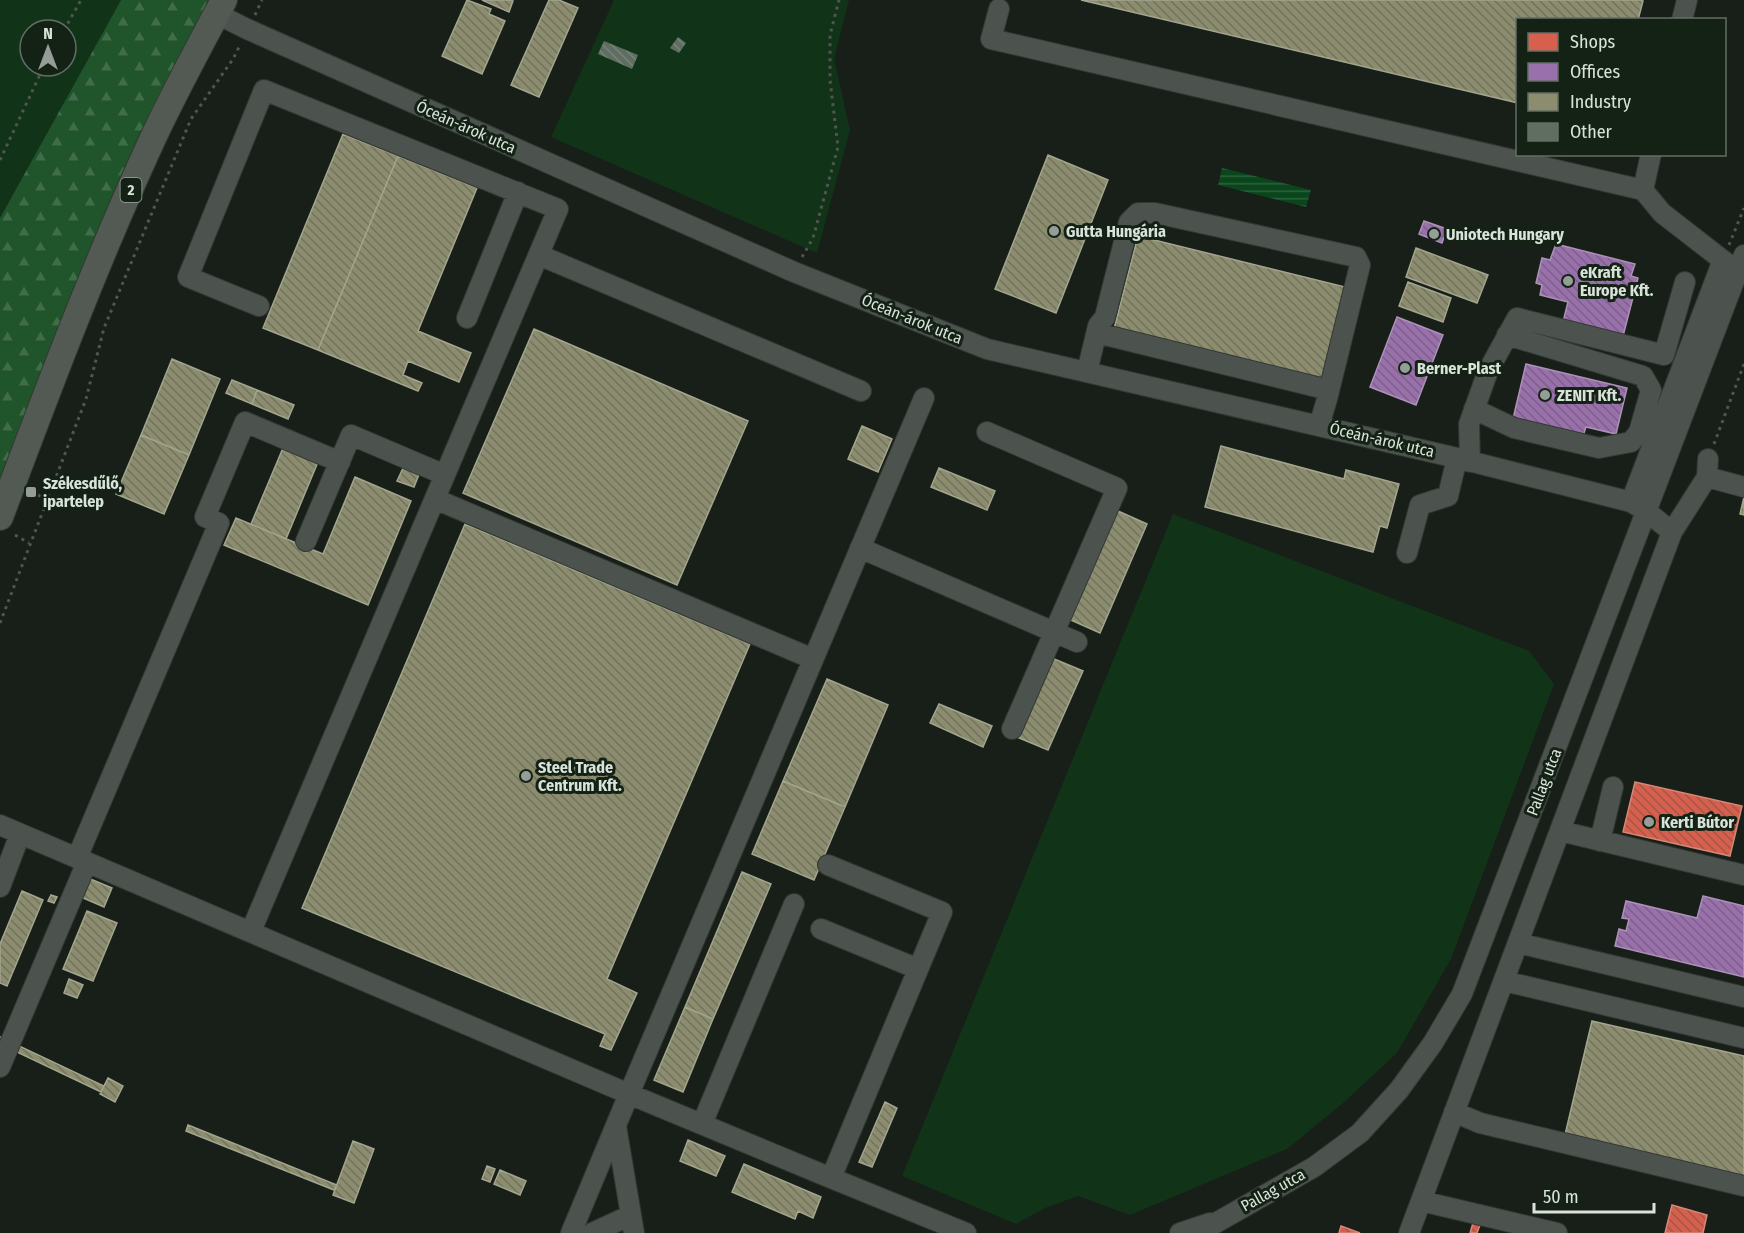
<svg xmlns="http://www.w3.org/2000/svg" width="1744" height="1233" font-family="'Fira Sans Condensed',sans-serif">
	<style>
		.green { fill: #113418; fill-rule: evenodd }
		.forest { fill: url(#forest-firs) }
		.water { fill: url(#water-rules) }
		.shops { fill: url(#shops-back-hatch); stroke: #d78777; stroke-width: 1.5 }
		.offices { fill: url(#offices-back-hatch); stroke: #ac92b9; stroke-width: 1.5 }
		.industry { fill: url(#industry-back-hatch); stroke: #a3a68e; stroke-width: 1.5 }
		.building { fill: url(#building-back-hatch) }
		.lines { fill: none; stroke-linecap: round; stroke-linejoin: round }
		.minor-casing { stroke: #333833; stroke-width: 22 }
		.major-casing { stroke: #333833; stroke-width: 28 }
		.path { stroke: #515551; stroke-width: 3; stroke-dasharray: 3 4.5; stroke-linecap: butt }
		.minor { stroke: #4c524d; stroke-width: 20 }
		.major { stroke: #525a53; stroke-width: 26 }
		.poi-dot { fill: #959e96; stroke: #142216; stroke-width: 2 }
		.labels { text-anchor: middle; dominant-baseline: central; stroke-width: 6; stroke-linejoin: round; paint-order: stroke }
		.shield { fill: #142216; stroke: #9ea99f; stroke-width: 1.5 }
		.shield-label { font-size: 15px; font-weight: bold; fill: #d9e3da }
		.street-label { font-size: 16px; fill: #d9e3da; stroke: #142216 }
		.poi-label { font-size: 16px; font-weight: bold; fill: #d9e3da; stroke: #142216; text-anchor: start }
	</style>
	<defs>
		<pattern id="forest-firs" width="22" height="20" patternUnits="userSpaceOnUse" patternTransform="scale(1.5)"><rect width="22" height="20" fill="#20542b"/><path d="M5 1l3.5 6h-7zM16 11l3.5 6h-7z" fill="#406c49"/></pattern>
		<pattern id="water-rules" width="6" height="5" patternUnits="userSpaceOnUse" patternTransform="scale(1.5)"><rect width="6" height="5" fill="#0a461c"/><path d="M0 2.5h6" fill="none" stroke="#2d613c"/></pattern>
		<pattern id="shops-back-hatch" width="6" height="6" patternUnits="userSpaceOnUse" patternTransform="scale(1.5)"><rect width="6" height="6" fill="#d6604d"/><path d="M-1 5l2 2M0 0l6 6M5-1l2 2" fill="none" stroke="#a25649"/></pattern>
		<pattern id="offices-back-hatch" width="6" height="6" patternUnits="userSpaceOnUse" patternTransform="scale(1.5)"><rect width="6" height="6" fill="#9970ab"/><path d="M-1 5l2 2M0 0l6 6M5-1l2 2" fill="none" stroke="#7a6186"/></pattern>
		<pattern id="industry-back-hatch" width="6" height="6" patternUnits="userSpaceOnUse" patternTransform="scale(1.5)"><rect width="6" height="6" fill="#8c8c6e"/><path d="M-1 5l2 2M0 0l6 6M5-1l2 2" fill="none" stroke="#72735e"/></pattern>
		<pattern id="building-back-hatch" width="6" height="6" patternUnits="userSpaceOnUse" patternTransform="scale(1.5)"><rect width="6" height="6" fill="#606e62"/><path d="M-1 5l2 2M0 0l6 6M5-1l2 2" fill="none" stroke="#768378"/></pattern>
	</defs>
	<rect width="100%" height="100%" fill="#181e18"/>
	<!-- green -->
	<path class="green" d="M0,0H121L0,218ZM30,30H66V66H30Z
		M614,0H849L834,59L850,130L817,253L551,137Z
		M1173,514L1529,651L1554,684L1451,959L1397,1053L1343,1103L1287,1149L1130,1215L1078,1196L1045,1208L1016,1224L902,1176Z"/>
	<!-- forest -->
	<path class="forest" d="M121,0H221L0,495V218Z"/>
	<!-- water -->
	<path class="water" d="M1222,168L1311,190L1306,207L1218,185Z"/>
	<!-- shops -->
	<path class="shops" d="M1635,782L1742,806L1730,856L1623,832Z
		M1672,1205L1707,1215L1703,1233H1665Z
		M1473,1223L1480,1225L1477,1233H1470Z
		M1341,1226L1360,1233H1339Z"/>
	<!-- offices -->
	<path class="offices" d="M1424,221L1447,229L1442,243L1419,234Z
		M1556,244L1635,264L1631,276L1638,278L1622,340L1562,326L1568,302L1540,295L1542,285L1536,283L1542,258L1550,260Z
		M1397,317L1443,335L1416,405L1370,387Z
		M1526,364L1627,388L1616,434L1586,427L1582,439L1512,423Z
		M1703,896L1744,906V977L1615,946L1619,929L1626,931L1629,919L1622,918L1626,901L1697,918Z"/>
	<!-- industry -->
	<path class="industry" d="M467,0L491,9L489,14L505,21L482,74L442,56Z
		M482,0H512L513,1L509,12Z
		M549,0H559L578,8L539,97L511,85Z
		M1081,0H1640L1643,1L1638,20H1518V103Z
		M343,134L398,156L318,350L263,328Z
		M1048,155L1108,180L1056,313L995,289Z
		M398,156L477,188L418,331L471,353L459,382L408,361L403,375L422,383L418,391L318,350Z
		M1138,236L1345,287L1322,381L1114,329Z
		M1416,248L1488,275L1477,303L1406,277Z
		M1408,282L1451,298L1443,322L1399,306Z
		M534,329L748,421L677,585L463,493Z
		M172,359L220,379L189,455L141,435Z
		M232,380L257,390L252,404L226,393Z
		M257,390L294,405L288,419L252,404Z
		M862,426L892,439L878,472L848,459Z
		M141,435L189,455L164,514L116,494Z
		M1221,446L1344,479L1346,470L1399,484L1387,528L1380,526L1373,552L1205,507Z
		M283,448L318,462L286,539L251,524Z
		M404,466L420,472L414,487L397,481Z
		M939,468L995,491L987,510L931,487Z
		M355,477L411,501L368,605L224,545L236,518L323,554Z
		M1744,497V515L1740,514Z
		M1118,511L1147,524L1100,633L1071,620L1100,552L1095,550L1101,536L1106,539Z
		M465,524L750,644L607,979L637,993L611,1050L600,1046L605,1034L302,908Z
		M1047,656L1083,671L1048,750L1012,735Z
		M827,679L888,705L845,807L783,781Z
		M939,704L992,726L983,747L930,723Z
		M783,781L845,807L814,880L752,854Z
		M742,872L771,884L713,1019L685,1007Z
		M88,878L112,888L104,907L81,897Z
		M22,891L43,900L7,986L0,983V944Z
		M51,895L57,897L54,903L48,901Z
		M87,911L117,923L93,981L63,969Z
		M69,979L83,985L77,998L64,993Z
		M685,1007L713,1019L683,1092L654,1080Z
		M1592,1021L1744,1056V1181L1564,1139Z
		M0,1037L104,1086L101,1092L0,1044Z
		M108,1078L123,1086L115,1102L100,1094Z
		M885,1102L897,1108L872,1167L859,1162Z
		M188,1125L337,1185L334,1190L186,1131Z
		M688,1140L725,1156L716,1176L680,1161Z
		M353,1141L374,1149L354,1203L333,1195Z
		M744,1164L821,1197L813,1218L798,1211L795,1219L732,1192Z
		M487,1166L495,1169L490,1182L482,1179Z
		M500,1170L526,1181L520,1195L494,1184Z"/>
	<!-- building -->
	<path class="building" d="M678,37L686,43L679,53L670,48Z
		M604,41L638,55L632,69L598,54Z"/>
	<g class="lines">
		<defs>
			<path id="minor" d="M999,9L991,39L1643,190L1662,213L1738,272
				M217,14L247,29L794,272L987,349L1457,458L1631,502L1646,511L1672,532
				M1682,20L1687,0
				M1643,190L1651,154
				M539,255L861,391
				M467,318L518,192
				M1097,333L1329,390
				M1087,372L1098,326L1105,317L1129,222L1138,213H1155L1356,257L1360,265L1327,399L1319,426
				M1474,409L1514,428L1599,448L1631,442L1639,432L1651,390L1643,376L1507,335
				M987,432L1117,488L1012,729
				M1470,462L1469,424L1488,371L1517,318L1664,355L1685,282
				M1707,477L1744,487
				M435,499L813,659
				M1631,502L1723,260
				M306,541L351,435L445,475
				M860,548L1077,642
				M1407,553L1420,505L1448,496L1457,458
				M0,825L629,1094L924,398
				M1560,831L1744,875
				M1600,841L1613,787
				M77,858L219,523L205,517L245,422L340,462
				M0,887L20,834
				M821,929L918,969
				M251,931L558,209L264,90L188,277L259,306
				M1518,943L1744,997
				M1504,981L1744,1038
				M0,1067L87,862
				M1454,1112L1480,1123L1744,1186
				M702,1124L794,904
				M616,1126L634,1233
				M831,1178L966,1233
				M1421,1201L1557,1233
				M571,1233L629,1094L831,1178L942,912L828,865
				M592,1233L631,1215
				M1180,1233L1210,1223
				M1198,1233L1314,1167L1360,1133L1399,1090L1433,1043L1462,994L1744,255
				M1409,1233L1672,532L1707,477L1708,459"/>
			<path id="major" d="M0,517C48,389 96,261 153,138C175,91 200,45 224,0"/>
		</defs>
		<!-- minor casing -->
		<use href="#minor" class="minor-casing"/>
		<!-- major casing -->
		<use href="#major" class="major-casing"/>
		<!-- path -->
		<path class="path" d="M255,15L262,0
			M64,30L81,0
			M0,160L44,66
			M1729,245L1744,208
			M802,257L813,238L838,147L830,80V35L839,0
			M1714,444L1744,364
			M31,492L47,499
			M15,535L29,543
			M0,623L86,399L104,328L191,119L233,59L240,45"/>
		<!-- minor -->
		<use href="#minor" class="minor"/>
		<!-- major -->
		<use href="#major" class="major"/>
	</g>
	<!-- markers -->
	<g class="poi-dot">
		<circle cx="1054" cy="231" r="6"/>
		<circle cx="1434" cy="234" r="6"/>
		<circle cx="1568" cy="281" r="6"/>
		<circle cx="1405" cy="368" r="6"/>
		<circle cx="1545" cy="395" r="6"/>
		<rect x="25" y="486" width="12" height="12" rx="3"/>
		<circle cx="526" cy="776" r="6"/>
		<circle cx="1649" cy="822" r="6"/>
	</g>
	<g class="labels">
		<!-- shield labels -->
		<rect class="shield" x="120.5" y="178" width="21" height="24" rx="4.5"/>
		<g class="shield-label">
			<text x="131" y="190">2</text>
		</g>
		<!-- street labels -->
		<g class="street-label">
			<text transform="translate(466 127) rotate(24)">Óceán-árok utca</text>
			<text transform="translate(912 319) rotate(22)">Óceán-árok utca</text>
			<text transform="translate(1382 440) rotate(13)">Óceán-árok utca</text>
			<text transform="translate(1544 782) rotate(-69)">Pallag utca</text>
			<text transform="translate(1273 1190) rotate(-29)">Pallag utca</text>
		</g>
		<!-- poi labels -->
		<g class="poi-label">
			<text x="1066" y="231">Gutta Hungária</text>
			<text x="1446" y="234">Uniotech Hungary</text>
			<text x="1580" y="272">eKraft<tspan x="1580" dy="18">Europe Kft.</tspan></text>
			<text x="1417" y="368">Berner-Plast</text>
			<text x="1557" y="395">ZENIT Kft.</text>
			<text x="43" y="483">Székesdűlő,<tspan x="43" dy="18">ipartelep</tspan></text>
			<text x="538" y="767">Steel Trade<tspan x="538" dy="18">Centrum Kft.</tspan></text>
			<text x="1661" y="822">Kerti Bútor</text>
		</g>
	</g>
	<!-- legend -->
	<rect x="1516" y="18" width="210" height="138" fill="#142216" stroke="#636f64" stroke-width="1.5"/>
	<rect x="1528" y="33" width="30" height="18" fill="#d6604d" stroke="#636f64" stroke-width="1.5"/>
	<text x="1570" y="48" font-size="18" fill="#d9e3da">Shops</text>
	<rect x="1528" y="63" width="30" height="18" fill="#9970ab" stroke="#636f64" stroke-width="1.5"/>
	<text x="1570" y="78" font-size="18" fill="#d9e3da">Offices</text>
	<rect x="1528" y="93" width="30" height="18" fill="#8c8c6e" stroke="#636f64" stroke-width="1.5"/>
	<text x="1570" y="108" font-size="18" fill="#d9e3da">Industry</text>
	<rect x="1528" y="123" width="30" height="18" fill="#606e62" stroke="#636f64" stroke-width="1.5"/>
	<text x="1570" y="138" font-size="18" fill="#d9e3da">Other</text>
	<!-- north arrow -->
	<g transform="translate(48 48)"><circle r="28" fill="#142216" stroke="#636f64" stroke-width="1.5"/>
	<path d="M0-4.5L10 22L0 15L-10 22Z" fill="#959e96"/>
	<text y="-9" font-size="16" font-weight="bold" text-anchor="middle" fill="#d9e3da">N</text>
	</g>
	<!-- scale -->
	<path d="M1534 1203v9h120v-9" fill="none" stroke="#d9e3da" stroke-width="3"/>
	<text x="1543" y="1203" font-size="18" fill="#d9e3da" stroke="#142216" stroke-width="4.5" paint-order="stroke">50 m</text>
</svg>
